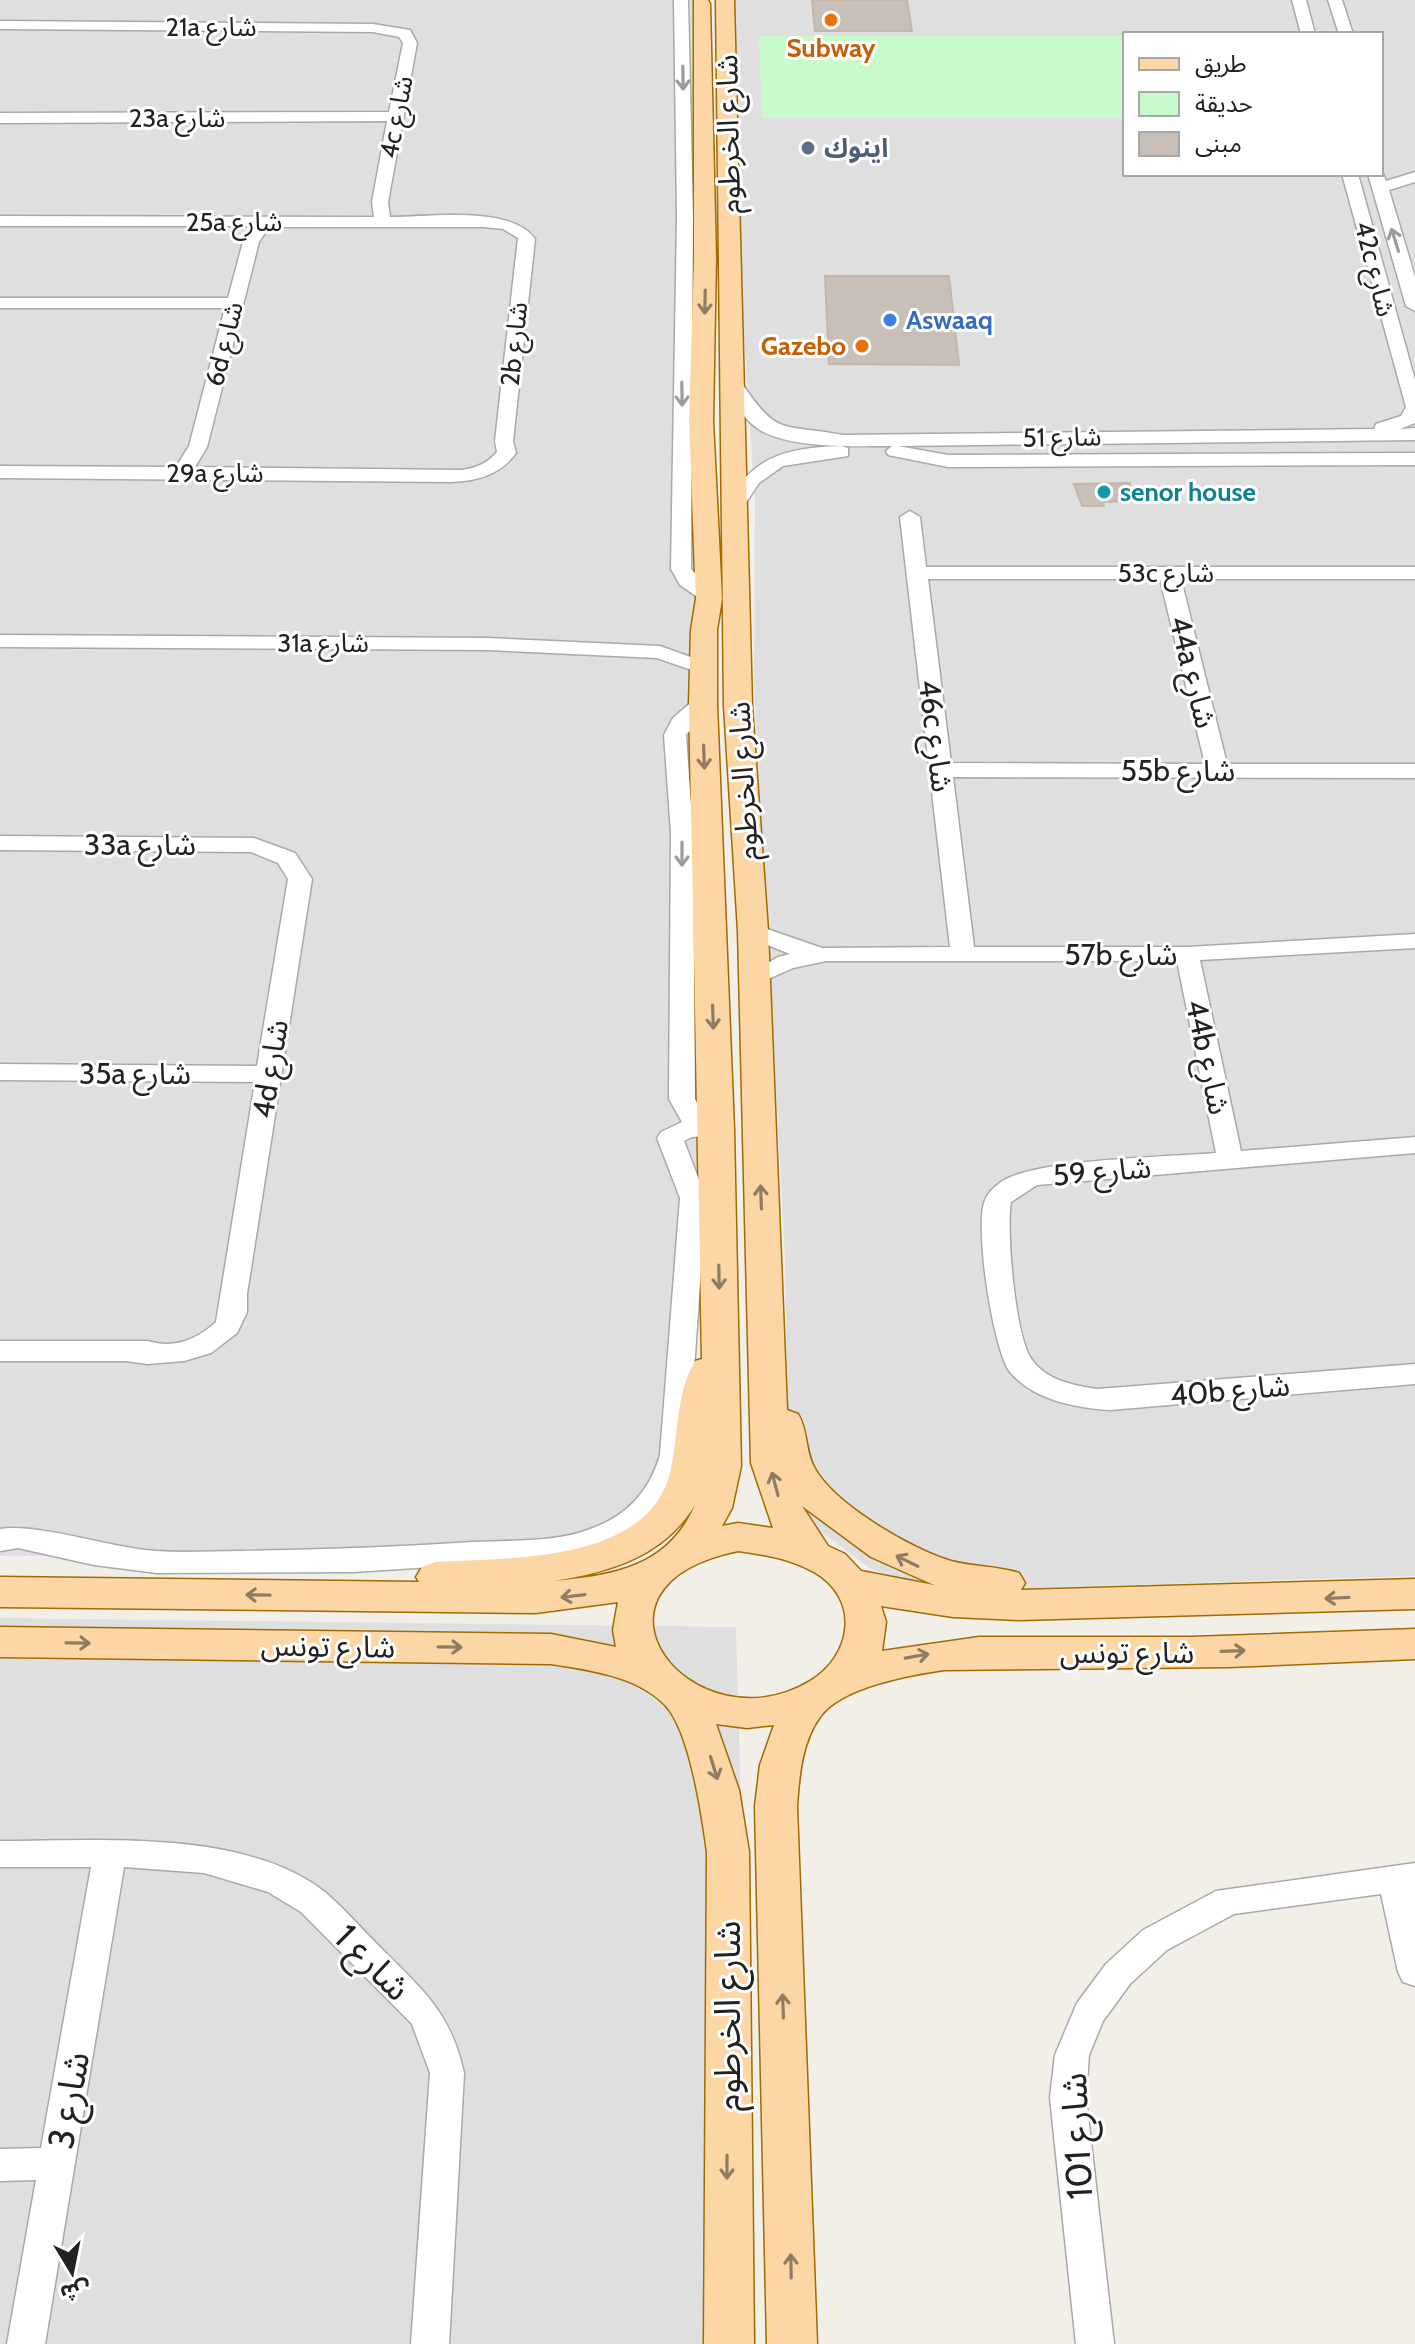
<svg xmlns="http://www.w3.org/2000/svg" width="1415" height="2344" font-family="Cabin,'Noto Sans Arabic',sans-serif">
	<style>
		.residential { fill: #e0dfdf; fill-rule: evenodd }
		.park { fill: #c8facc }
		.building { fill: #c7bfb8; stroke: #c4b6ab; stroke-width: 2 }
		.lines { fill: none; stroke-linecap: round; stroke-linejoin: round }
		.minor-casing { stroke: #a9a9a9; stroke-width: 3 }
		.major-casing { stroke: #a06b00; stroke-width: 3 }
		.minor { fill: #fff; fill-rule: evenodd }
		.major { fill: #fcd6a4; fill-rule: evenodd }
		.oneway { stroke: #9c9c9c }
		.oneway2 { stroke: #8f7c63 }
		.food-dot { fill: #e8710a; stroke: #fff; stroke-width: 3 }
		.service-dot { fill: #5c6f8a; stroke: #fff; stroke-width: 3 }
		.shop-dot { fill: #3f7fe0; stroke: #fff; stroke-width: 3 }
		.culture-dot { fill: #0f9aa8; stroke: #fff; stroke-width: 3 }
		.labels { text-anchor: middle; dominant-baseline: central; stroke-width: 6; stroke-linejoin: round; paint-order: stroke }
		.far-street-label { font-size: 26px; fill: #222; stroke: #fff }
		.far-food-label { font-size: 26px; font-weight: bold; fill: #c56008; stroke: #fff }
		.far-service-label { font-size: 26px; font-weight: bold; fill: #4e5e75; stroke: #fff; text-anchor: start }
		.far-shop-label { font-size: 26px; font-weight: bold; fill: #366cbe; stroke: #fff; text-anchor: start }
		.far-culture-label { font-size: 26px; font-weight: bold; fill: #0d838f; stroke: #fff; text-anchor: start }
		.street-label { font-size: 30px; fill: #222; stroke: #fff }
		.near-street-label { font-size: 36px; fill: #222; stroke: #fff }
	</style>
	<rect width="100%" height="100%" fill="#f2efe9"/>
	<!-- residential -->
	<path class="residential" d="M0,0H699L703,1253L692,1379L654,1482L617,1518L566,1541L360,1554L0,1556Z
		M721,0H1415V1576L967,1590L910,1583L869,1568L806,1520L788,1475L785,1258L754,684L755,500ZM1125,34H1381V174H1125Z
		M0,1618L736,1627L756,2344H0Z"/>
	<!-- park -->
	<path class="park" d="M759,36H1125V118H762Z"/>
	<!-- building -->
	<path class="building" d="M812,0H907L912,31H815Z
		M825,276H949L959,365L829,364Z
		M1130,483L1132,501L1103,502L1104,506H1082L1074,484Z"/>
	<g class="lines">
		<defs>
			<path id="minor" d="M674,0H688L693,217L691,569L719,599L709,605L680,585L671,569L677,217Z
				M1292,0H1306L1315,34H1301Z
				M1328,0H1342L1353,34H1339Z
				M0,21L373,24L410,30L417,43L388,202L390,217C429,217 512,205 535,239L513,441L516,453C500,475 477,481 451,482L0,478V466L176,467L189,446L225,308H0V298H228L243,242L253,226H0V216L374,217L372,202L387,121L0,123V113L389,112L403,43L399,37L373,32L0,29ZM269,227H484L503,229L518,238L495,441L497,452C488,463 476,468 462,470L195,467L207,447L259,242Z
				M1382,171L1386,181L1415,172V182L1389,190L1415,277V311L1406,306L1368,174H1381Z
				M1342,174H1358L1366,203L1415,380V423L1400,429L1415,428V440L898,446L948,455L1415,453V465L948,467L888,455L886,451L892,446C857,446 786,449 757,428C741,417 733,399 724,383L733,378L739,379C778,438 779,423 843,435L1374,429L1376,424L1401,416L1406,407Z
				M841,446L848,448V456L783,466L759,483L739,513L732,515L722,509C753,457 782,448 841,446Z
				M910,511L920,517L926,567H1415V579H1181L1227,764H1415V778L953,777L974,947H1187L1415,934V948L1200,960L1241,1151L1415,1137V1153L1037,1185L1011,1202C1006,1230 1015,1337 1032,1360C1046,1380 1075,1386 1098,1389L1415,1364V1384L1110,1410C1077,1408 1033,1400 1010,1372C993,1350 974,1226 985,1200C988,1193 994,1187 1001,1182C1034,1159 1169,1157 1216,1153L1177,961H826L793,968L755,985L743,978L778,957L790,954L745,936L741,931L745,926L753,924L822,948L950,947L900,517ZM928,579H1160L1205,764L951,763Z
				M0,635L488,638L660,646L710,664L714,668L703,674L657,658L488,650L0,647Z
				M703,698L714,704L686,735L693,833L695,1099L707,1121L726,1123L730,1129L726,1135L692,1137L684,1141L706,1198L688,1455L682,1480L662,1510L638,1531L610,1546L555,1559L353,1572L157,1573L94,1565L18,1548L0,1551V1529C39,1523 110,1548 156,1551C184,1553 213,1551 241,1551C319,1550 395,1547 473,1542C511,1540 557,1543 593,1528C628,1515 650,1490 660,1455L680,1198L657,1138L661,1132L682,1122L669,1099L671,833L664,735L673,718L695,699Z
				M0,836L254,838L295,853L312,879L247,1294V1312L237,1333L211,1353L184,1361L148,1364L126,1361H0V1341H148C173,1349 197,1340 216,1322L255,1082L0,1080V1064L257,1066L288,879L278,863L251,852L0,850Z
				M0,1841C97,1841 245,1828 326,1893C347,1911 366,1934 386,1953C427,1994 451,2015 464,2073L449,2344H411L430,2073L412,2024L301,1912L268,1892L204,1873L124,1867L45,2344H7L36,2180L0,2181V2149L41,2148L91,1867H0Z
				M1415,1863V1986L1403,1982L1398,1972L1381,1894L1234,1914L1167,1950L1130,1984L1103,2021L1089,2055L1086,2098L1114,2344H1076L1050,2098L1055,2055L1077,2003L1106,1964L1143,1930L1216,1891Z"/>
			<path id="major" d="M694,0H708L710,4L716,258L713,421L722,599L717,630V704L734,1129L741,1466L732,1508L722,1526L738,1523L773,1528L751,1463L738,931L724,706L716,0H734L752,706L768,931L787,1410L798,1414C808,1430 805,1450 814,1467C833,1504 913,1550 951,1561C974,1567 997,1566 1019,1573L1025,1583L1021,1590L1415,1579V1609L1020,1620L953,1617L881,1606L886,1622L882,1651L979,1637H1192L1415,1629V1659L1229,1667L944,1670C910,1675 841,1687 820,1717C802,1741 799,1777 797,1806L817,2344H767L755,1806L760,1765L774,1725L747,1728L716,1724L739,1790L749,1852L754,2344H704L707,1852C702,1816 690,1731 665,1705C637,1676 589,1670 551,1664L0,1657V1627L551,1634L616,1647L613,1630L618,1602L536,1613L0,1607V1577L419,1582L416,1577L422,1567L436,1562C508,1558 648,1563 670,1473C679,1436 675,1395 695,1361L702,1359L689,704L691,630L696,599L689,421L694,258ZM695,1505C668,1567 615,1575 554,1581C611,1572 664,1556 695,1505ZM802,1506L871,1557L934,1585L861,1571L845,1554L828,1546ZM738,1551C766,1555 789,1558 814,1572C861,1599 852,1656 810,1681C693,1751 563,1587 738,1551Z"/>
		</defs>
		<!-- minor casing -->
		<use href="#minor" class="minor-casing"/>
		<!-- major casing -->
		<use href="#major" class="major-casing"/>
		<!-- minor -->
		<use href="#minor" class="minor"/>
		<!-- major -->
		<use href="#major" class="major"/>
	</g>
	<!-- one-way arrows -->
	<defs><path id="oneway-shaft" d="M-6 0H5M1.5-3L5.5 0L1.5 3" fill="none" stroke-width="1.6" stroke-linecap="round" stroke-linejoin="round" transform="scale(2)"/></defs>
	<g class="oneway">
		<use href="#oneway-shaft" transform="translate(683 78) rotate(89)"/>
		<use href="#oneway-shaft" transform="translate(1395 240) rotate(-107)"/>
		<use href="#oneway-shaft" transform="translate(682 394) rotate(89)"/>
		<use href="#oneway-shaft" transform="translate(682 854) rotate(90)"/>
	</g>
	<g class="oneway2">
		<use href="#oneway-shaft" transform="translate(705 302) rotate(91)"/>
		<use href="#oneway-shaft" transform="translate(704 757) rotate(88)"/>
		<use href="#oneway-shaft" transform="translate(713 1017) rotate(88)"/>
		<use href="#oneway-shaft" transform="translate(761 1197) rotate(-92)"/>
		<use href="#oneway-shaft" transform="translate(719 1277) rotate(89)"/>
		<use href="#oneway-shaft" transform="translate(775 1484) rotate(-105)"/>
		<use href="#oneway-shaft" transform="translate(907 1561) rotate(-154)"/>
		<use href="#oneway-shaft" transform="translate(258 1595) rotate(-179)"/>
		<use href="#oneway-shaft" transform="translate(573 1596) rotate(173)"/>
		<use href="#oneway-shaft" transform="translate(1337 1598) rotate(177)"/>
		<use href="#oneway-shaft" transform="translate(78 1643) rotate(1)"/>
		<use href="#oneway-shaft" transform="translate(450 1647) rotate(1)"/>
		<use href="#oneway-shaft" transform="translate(1233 1651) rotate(-2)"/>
		<use href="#oneway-shaft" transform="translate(917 1656) rotate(-10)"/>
		<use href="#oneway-shaft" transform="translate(714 1768) rotate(73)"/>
		<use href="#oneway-shaft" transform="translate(783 2006) rotate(-92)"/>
		<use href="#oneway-shaft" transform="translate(727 2167) rotate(90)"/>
		<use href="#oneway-shaft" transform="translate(791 2266) rotate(-91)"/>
	</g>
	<!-- markers -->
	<g class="food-dot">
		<circle cx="831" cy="20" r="8"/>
		<circle cx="862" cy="346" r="8"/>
	</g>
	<circle class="service-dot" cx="808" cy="148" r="8"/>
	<circle class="shop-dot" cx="890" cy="320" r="8"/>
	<circle class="culture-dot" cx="1104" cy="492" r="8"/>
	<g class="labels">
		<!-- far-street labels -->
		<g class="far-street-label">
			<text x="211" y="27">21a شارع</text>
			<text transform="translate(396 117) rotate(-79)">4c شارع</text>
			<text x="177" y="118">23a شارع</text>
			<text x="234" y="222">25a شارع</text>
			<text transform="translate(1375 269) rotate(76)">42c شارع</text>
			<text transform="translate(224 344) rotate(-76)">6d شارع</text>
			<text transform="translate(514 344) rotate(-84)">2b شارع</text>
			<text transform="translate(1062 437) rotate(-1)">شارع 51</text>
			<text x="215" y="473">29a شارع</text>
			<text x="1166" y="573">53c شارع</text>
			<text x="323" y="643">31a شارع</text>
		</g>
		<!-- far-food labels -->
		<g class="far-food-label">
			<text x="831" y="48">Subway</text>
			<text x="846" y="346" text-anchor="end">Gazebo</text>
		</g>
		<!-- far-service labels -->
		<g class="far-service-label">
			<text x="824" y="148">اينوك</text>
		</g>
		<!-- far-shop labels -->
		<g class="far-shop-label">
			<text x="906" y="320">Aswaaq</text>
		</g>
		<!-- far-culture labels -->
		<g class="far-culture-label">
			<text x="1120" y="492">senor house</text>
		</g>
		<!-- street labels -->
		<g class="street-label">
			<text transform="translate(728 134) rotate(-91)">شارع الخرطوم</text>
			<text transform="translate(1193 672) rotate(76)">44a شارع</text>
			<text transform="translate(936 736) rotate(83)">46c شارع</text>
			<text x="1178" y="770">55b شارع</text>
			<text transform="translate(743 781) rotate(-93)">شارع الخرطوم</text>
			<text x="140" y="844">33a شارع</text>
			<text x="1121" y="954">57b شارع</text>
			<text transform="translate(1208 1057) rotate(78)">44b شارع</text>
			<text transform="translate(270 1069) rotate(-81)">4d شارع</text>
			<text x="135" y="1073">35a شارع</text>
			<text transform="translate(1102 1171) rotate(-5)">شارع 59</text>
			<text transform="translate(1230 1390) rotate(-5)">40b شارع</text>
			<text transform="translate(328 1646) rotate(1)">شارع تونس</text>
			<text x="1127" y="1652">شارع تونس</text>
		</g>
		<!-- near-street labels -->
		<g class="near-street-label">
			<text transform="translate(373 1962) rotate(45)">شارع 1</text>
			<text transform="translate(727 2016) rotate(-90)">شارع الخرطوم</text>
			<text transform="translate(68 2100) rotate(-80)">شارع 3</text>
			<text transform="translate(1076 2136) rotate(-93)">شارع 101</text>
		</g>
	</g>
	<!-- legend -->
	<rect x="1123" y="32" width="260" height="144" fill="#ffffff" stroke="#a7a7a7" stroke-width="2"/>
	<rect x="1139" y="58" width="40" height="12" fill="#fcd6a4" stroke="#a7a7a7" stroke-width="2"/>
	<text x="1195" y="72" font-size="24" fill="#222222">طريق</text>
	<rect x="1139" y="92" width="40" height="24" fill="#c8facc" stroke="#a7a7a7" stroke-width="2"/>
	<text x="1195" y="112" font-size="24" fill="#222222">حديقة</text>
	<rect x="1139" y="132" width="40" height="24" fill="#c7bfb8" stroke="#a7a7a7" stroke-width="2"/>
	<text x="1195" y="152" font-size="24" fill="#222222">مبنى</text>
	<!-- north arrow -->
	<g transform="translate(72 2272) rotate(170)" stroke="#ffffff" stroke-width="6" paint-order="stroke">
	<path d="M0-6L14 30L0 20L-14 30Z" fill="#222222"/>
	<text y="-12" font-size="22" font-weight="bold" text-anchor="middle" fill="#222222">ش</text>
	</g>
</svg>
